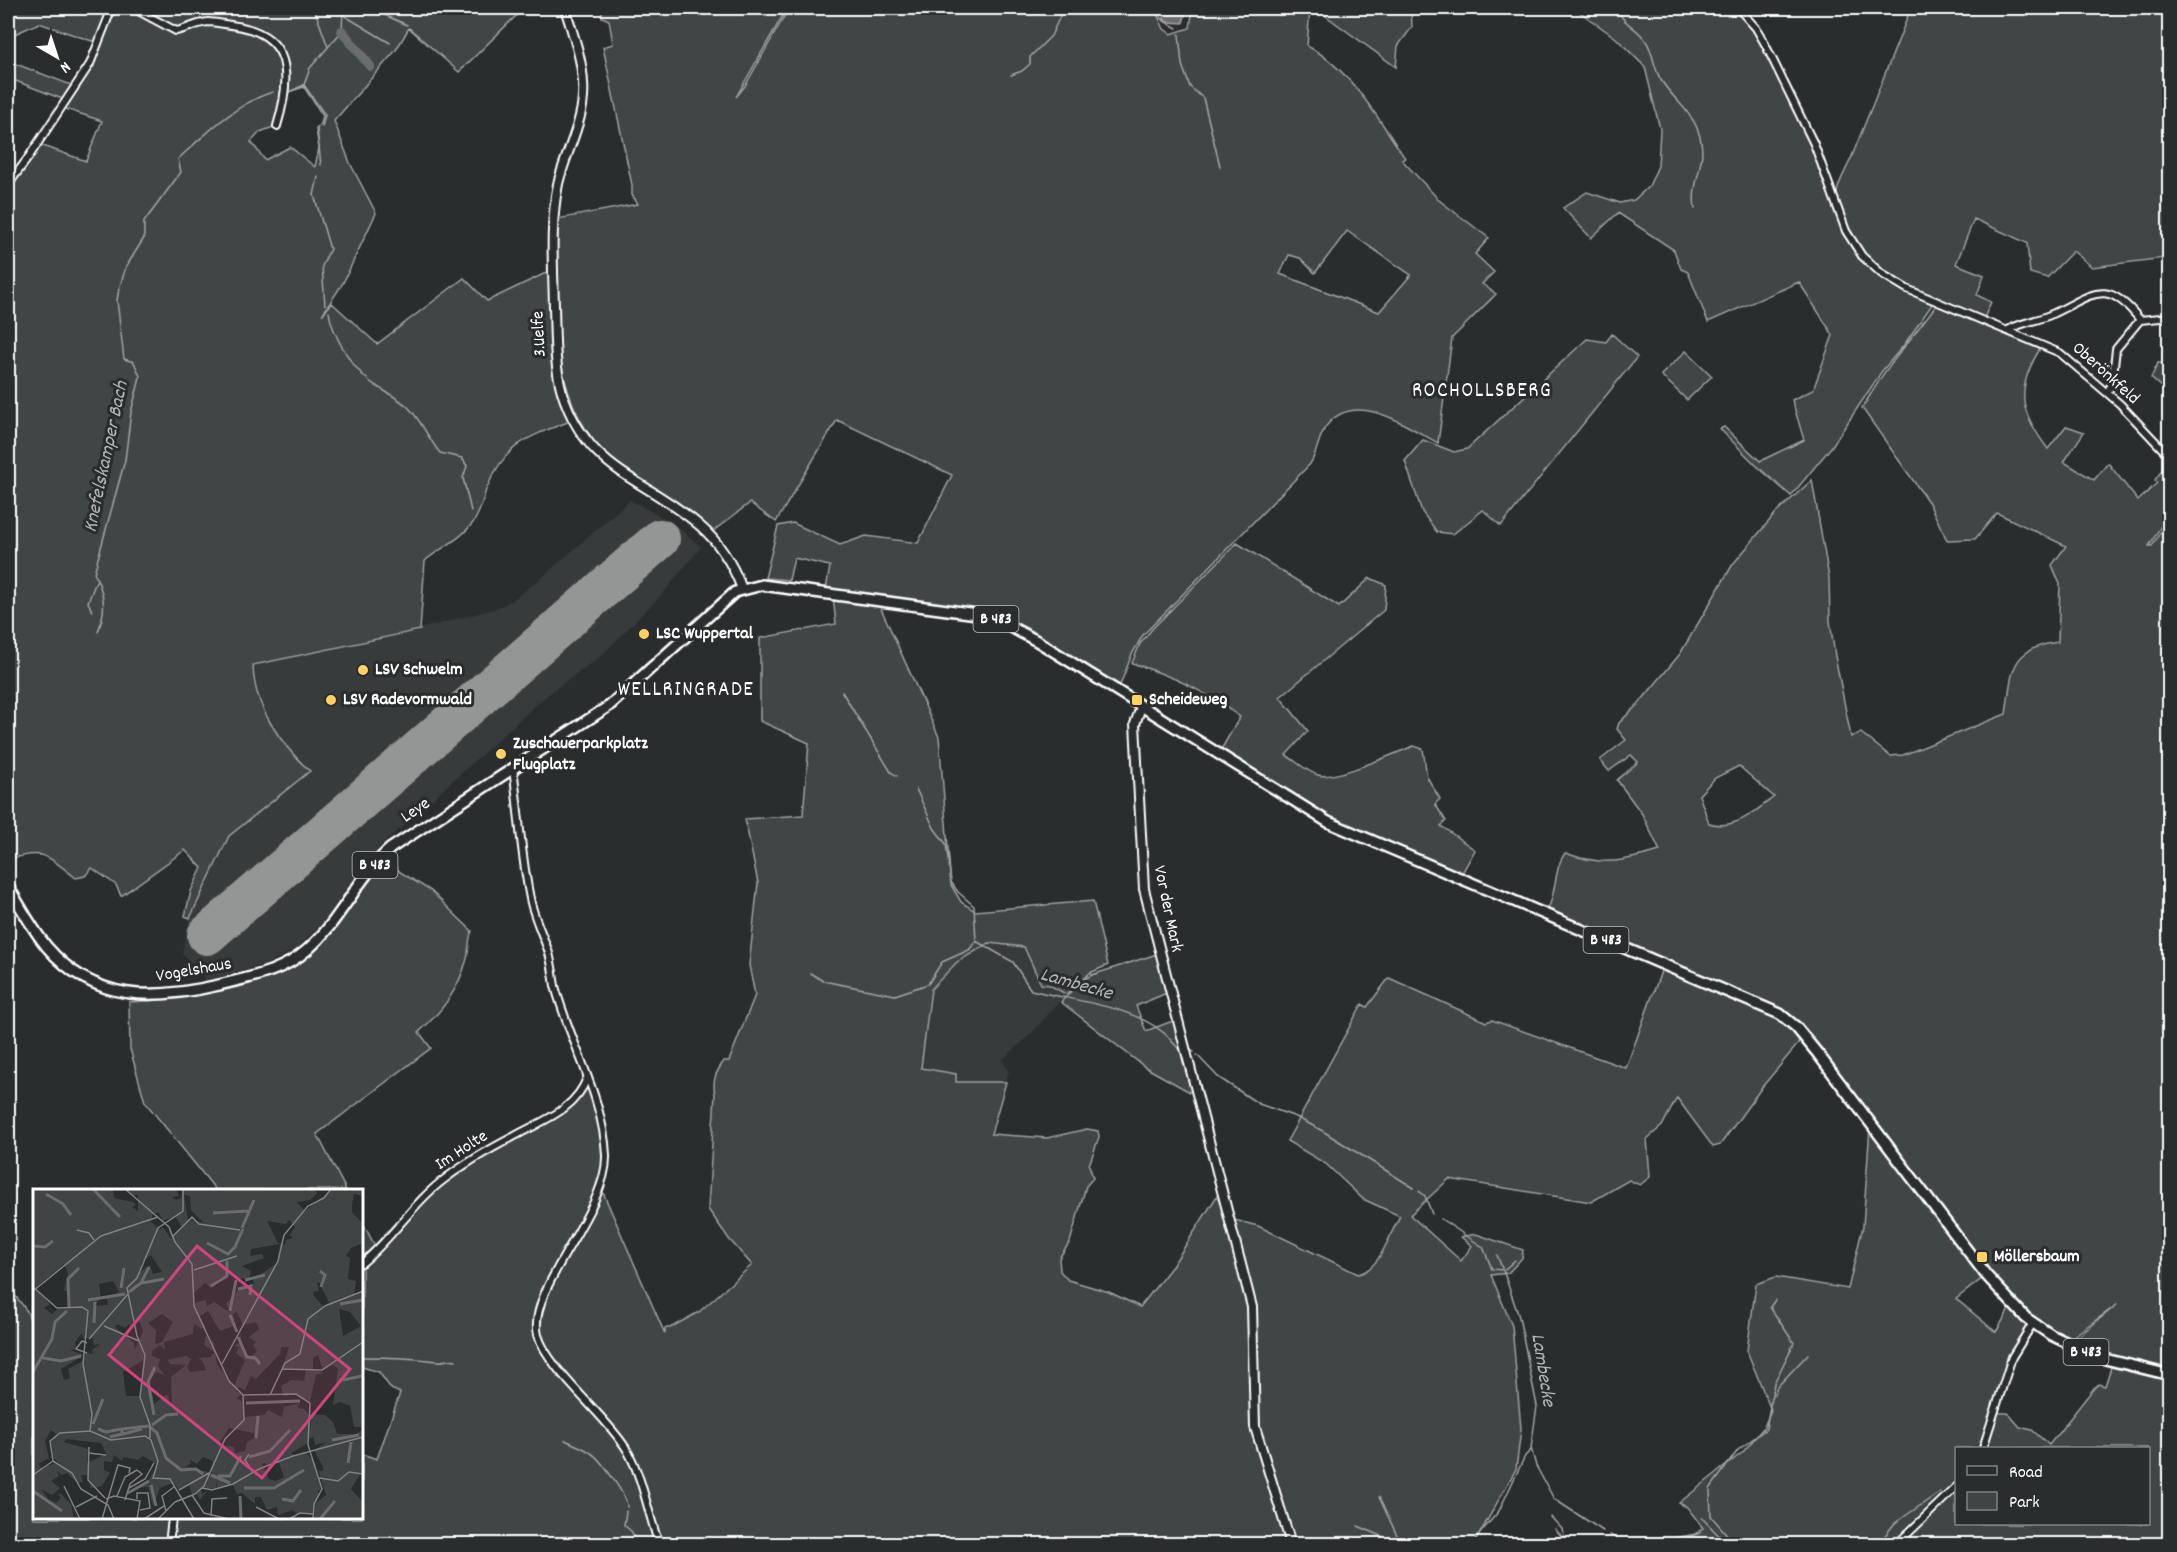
<svg xmlns="http://www.w3.org/2000/svg" width="2177" height="1552" font-family="Dekko,sans-serif">
	<style>
		.built { fill: #373a3b }
		.green { fill: #414445; stroke: #a0a2a2; stroke-width: 1.5; fill-rule: evenodd }
		.water { fill: #6a6c6d; stroke: #a6a7a7; stroke-width: 1.5 }
		.lines { fill: none; stroke-linecap: round; stroke-linejoin: round }
		.stream { stroke: #a6a7a7; stroke-width: 1.5 }
		.river { stroke: #6a6c6d; stroke-width: 10 }
		.runway { stroke: #949696; stroke-width: 40 }
		.minor-casing { stroke: #fff; stroke-width: 10 }
		.tertiary-casing { stroke: #fff; stroke-width: 12 }
		.primary-casing { stroke: #fff; stroke-width: 14 }
		.minor { stroke: #2a2d2e; stroke-width: 6 }
		.tertiary { stroke: #2a2d2e; stroke-width: 8 }
		.primary { stroke: #2a2d2e; stroke-width: 9 }
		.poi-dot { fill: #ffd166; stroke: #2a2d2e; stroke-width: 2 }
		.labels { text-anchor: middle; dominant-baseline: central; stroke-width: 6; stroke-linejoin: round; paint-order: stroke }
		.shield { fill: #2a2d2e; stroke: #bfc0c0; stroke-width: 1.5 }
		.shield-label { font-size: 16px; font-weight: bold; fill: #fff }
		.street-label { font-size: 18px; fill: #fff; stroke: #2a2d2e }
		.poi-label { font-size: 18px; font-weight: bold; fill: #fff; stroke: #2a2d2e; text-anchor: start }
		.water-label { font-size: 20px; font-style: italic; fill: #b4b6b6; stroke: #2a2d2e }
		.quarter-label { font-size: 21px; letter-spacing: 1.5px; fill: #fff; stroke: #2a2d2e }
		.inset-river { fill: none; stroke: #6a6c6d; stroke-width: 3 }
		.inset-road { fill: none; stroke: #7f8182; stroke-width: 1.5 }
		.view { fill: #ce467c; fill-opacity: 0.15; stroke: #ce467c; stroke-width: 3 }
		.inset-edge { fill: none; stroke: #fff; stroke-width: 3 }
	</style>
	<rect width="100%" height="100%" fill="#2a2d2e"/>
	<filter id="ink" filterUnits="userSpaceOnUse"><feTurbulence type="fractalNoise" baseFrequency=".0167" numOctaves="2"/><feDisplacementMap in="SourceGraphic" scale="12" xChannelSelector="R" yChannelSelector="G"/><feConvolveMatrix kernelMatrix="1 2 1 2 8 2 1 2 1" color-interpolation-filters="sRGB"/></filter>
	<g filter="url(#ink)">
		<!-- built -->
		<path class="built" d="M630,500L673,523L701,547L665,591L601,656L547,695L379,848L321,925L296,949L267,964L207,980L193,967L182,953L190,918L229,836L310,771L290,753L264,711L253,678L252,665L397,635L494,609L511,601L539,580Z
			M989,943L1024,947L1041,984L1066,994L1032,1033L1002,1060L1009,1071L1006,1082H956V1073L921,1069L931,989L957,962Z"/>
		<!-- green -->
		<path class="green" d="M8,8H111L98,43L39,23L8,37Z
			M114,8C145,8 155,30 177,32C188,32 197,23 208,23C217,23 226,25 235,26C295,33 288,81 276,126L260,132L251,142L265,160L290,147L315,167L319,148L316,129L321,124L323,116L304,87L285,93L284,55L277,44L261,32L249,26L205,21L176,30L162,24L135,8H524L459,72L409,28L396,50L334,121L350,163L376,213L343,283L322,315L332,303L377,344L464,278L487,301L550,271C551,304 549,340 555,373C558,390 568,405 568,422C525,438 505,445 486,490C482,501 480,515 472,524C460,540 440,548 425,561L420,630L253,665C253,705 281,745 310,771L229,836L190,918L185,916L191,891L202,868L185,850L121,896L116,885L92,868L85,876L76,878C47,856 45,848 8,860V187L40,145L86,161L102,121L63,108L92,63Z
			M619,8H787L736,97L745,86L789,8H1154L1164,29L1171,34L1190,28L1193,8H1310L1307,46C1348,66 1380,121 1405,158L1402,160L1440,201L1489,238L1475,254L1494,272L1482,284L1496,294L1452,338L1438,443C1408,427 1356,389 1327,425C1318,436 1318,452 1310,464L1143,635L1132,654L1119,688L997,618L826,590L830,566L794,558L789,580L765,578L778,526L793,523L840,545L866,536L918,543L952,475L837,420L776,522L750,503L713,531C703,524 694,515 684,508C661,492 633,480 612,460C544,399 557,303 557,219L638,204L632,195V185L603,47L613,44L609,20L602,17V10ZM1347,231L1411,275L1379,312L1280,274L1289,255L1300,258L1315,273Z
			M1315,8H1411L1412,27L1398,46L1396,67Z
			M1574,8H1735L1763,44L1810,141L1843,233L1854,251L1933,303L1904,345L1882,371L1832,446L1791,496L1758,467L1720,429L1724,427L1760,461L1804,440L1792,400L1813,390L1833,335L1799,282L1708,322L1688,272L1681,269L1674,250L1618,213L1591,238L1563,208L1587,192L1620,203L1634,200L1649,186L1658,166L1660,129L1645,67L1616,38Z
			M1911,8H2169V266L2164,258L2092,267L2073,251L2047,278L2030,273L2027,243L1974,219L1956,264L1984,275L1977,295L1991,302L1984,318C1924,296 1847,271 1837,198C1835,187 1848,167 1852,156C1872,106 1892,57 1911,8Z
			M8,61L74,86L65,100L8,78Z
			M1938,303L2041,347C2015,389 2019,411 2048,449L2066,426L2084,432L2064,462L2094,480L2108,463L2138,501L2157,483L2155,480L2167,463L2161,526L2149,546H2152L2163,528L2169,475L2170,1262L2165,1266L2169,1263V1371L2097,1353L2076,1344L2080,1335L2118,1304L2068,1340L2036,1320L1996,1279L1807,1033L1782,1010L1548,909C1557,890 1554,868 1565,853C1604,867 1622,861 1660,851L1642,814L1617,780L1638,762L1631,755L1609,771L1600,760L1626,740L1617,729L1619,723L1641,701L1680,654L1733,564L1775,514L1812,480L1829,578L1830,621L1835,656L1851,737L1861,733L1890,756L1903,755L2006,714C2012,673 2009,648 2058,642L2060,584L2052,565L2066,546L1997,513L1975,539L1947,540L1929,503L1862,408L1884,373ZM1739,766L1774,797C1756,811 1734,831 1709,823L1699,795L1715,778Z
			M1612,334L1637,357L1501,526L1483,510L1453,534L1437,532L1422,512L1405,461L1423,440L1454,452L1467,449L1587,339L1606,342Z
			M1686,351L1712,376L1687,400L1661,375Z
			M2158,363H2169V394L2151,378Z
			M1237,543L1339,607L1370,578L1386,585L1384,610L1280,697L1308,731L1286,755C1296,761 1307,772 1318,775C1335,781 1397,752 1414,746L1423,749L1427,777L1440,799L1435,804L1446,821L1441,826L1475,850L1462,873L1368,838L1330,819L1219,753L1240,717C1204,690 1174,677 1132,663L1140,644L1152,629Z
			M833,596L878,602L939,737L951,885L961,902L975,911L1093,901L1108,965L1090,973L1066,994L1049,985L1041,984L1024,947L989,943L957,962L931,989L921,1068L956,1074V1082H1006L991,1134L1047,1138L1087,1129L1098,1131L1099,1137L1089,1165L1093,1178L1086,1186L1070,1242L1059,1258L1060,1271L1068,1280L1109,1292L1140,1307L1173,1265L1222,1188L1230,1219L1258,1226L1358,1274C1381,1269 1389,1234 1400,1216L1363,1199L1326,1164L1287,1141L1362,1004L1367,1007L1389,978L1486,1022L1492,1020L1626,1068L1663,966L1778,1017L1800,1037L1798,1044L1762,1087L1720,1145L1713,1147L1677,1098L1662,1126L1647,1139L1650,1177L1640,1185L1629,1180L1591,1202L1449,1179L1410,1215L1461,1261L1472,1246L1461,1237L1476,1234L1523,1250L1522,1258L1508,1273L1491,1275L1512,1326L1521,1429L1516,1469L1474,1544H171L173,1518H362V1454L377,1459L400,1393L391,1389L379,1372L362,1367V1264L414,1208L456,1172L549,1120L588,1083C595,1106 604,1130 605,1155C605,1191 558,1268 541,1303L601,1188L665,1334V1328H670L699,1312L752,1265L729,1239L708,1209L715,1094C712,1080 716,1072 724,1061H729L755,995L749,965L758,883L745,819L803,815L809,743L760,721V638L836,624Z
			M388,857L400,872L431,891L472,931C467,943 470,951 466,962C457,992 442,1011 419,1032L431,1048L317,1134L346,1190H216L145,1102L130,1049L129,1002L174,999L233,987L263,980L294,964L322,942Z
			M1160,953L1169,992L1136,1006L1146,1031L1178,1019L1197,1096L1145,1067L1061,1002L1081,981L1092,975Z
			M1870,1127L1984,1277L1956,1299L1996,1332L2010,1308L2031,1324L2012,1355L1994,1413H2008L2020,1427L2032,1430L2049,1445L2094,1388L2099,1384L2105,1386L2111,1367L2169,1381V1544H1898L1956,1488V1524H2148V1448H1956V1486L1896,1544H1639L1696,1534L1703,1528L1687,1507L1679,1503L1743,1452L1764,1427L1771,1410L1747,1351L1756,1284L1776,1277L1848,1289L1863,1226Z
			M362,1221L376,1248L362,1262Z
			M8,1286L27,1311L34,1331V1518H171L168,1544H8Z"/>
		<!-- water -->
		<path class="water" d="M1166,8H1187L1183,23L1167,22L1164,19Z"/>
		<g class="lines">
			<!-- stream -->
			<path class="stream" d="M314,8L328,47
				M369,8L407,25
				M1154,8L1164,21L1177,28
				M1617,8C1622,24 1637,27 1646,41C1654,53 1653,68 1661,80C1671,97 1690,110 1697,128C1711,162 1690,177 1695,209
				M345,16L390,43
				M1179,34L1182,65L1190,87L1203,98L1220,166
				M1011,75L1022,71L1030,64V57L1051,36L1061,14L1071,8H1095
				M304,85L310,68L342,31L343,8
				M304,85L325,115L322,127
				M289,92L304,85
				M317,129L321,165
				M318,177L314,195L330,249L322,266L325,305
				M329,312C332,334 350,364 367,379C380,391 396,395 409,408C422,422 428,438 440,453L462,458L467,466L463,478L471,511
				M97,579C106,599 105,612 98,632
				M92,611L88,602L97,579L94,573L125,460L131,412L138,386L140,376L134,362L124,359L117,300L119,289L126,267L144,238V222L181,172L178,159C205,134 238,102 273,92
				M842,692L891,772L897,776
				M916,789L934,828L946,844L951,882L958,892L974,906L976,941
				M810,973L823,981L895,995L928,984L942,962L969,950L976,941L1013,962L1031,990C1072,1001 1131,1005 1164,1033C1171,1039 1176,1048 1184,1053
				M1192,1051L1194,1052
				M1197,1055L1218,1077L1259,1104L1296,1117L1321,1130L1414,1188
				M1419,1191L1425,1196L1432,1214
				M1441,1219L1483,1247L1492,1269L1503,1270L1519,1317L1537,1406L1531,1448L1536,1466L1554,1499L1603,1531
				M1497,1255L1502,1268
				M1505,1269L1515,1260
				M362,1357C388,1357 413,1358 438,1361C445,1362 449,1358 456,1360
				M1774,1395L1777,1387L1808,1354
				M565,1440C573,1444 583,1447 591,1453C600,1458 629,1499 627,1507
				M1379,1497L1401,1544
				M626,1511L624,1525L632,1532L636,1544
				M1551,1517L1562,1529L1567,1544
				M1702,1518L1727,1544
				M1358,1526L1398,1543
				M1555,1529L1565,1540
				M1610,1535L1620,1540L1644,1544
				M1471,1544L1499,1511L1525,1456L1531,1450
				M1668,1544L1701,1533
				M1735,1544L1711,1516L1710,1489L1738,1450L1766,1429L1774,1383L1794,1343L1770,1307L1775,1300
				M1878,1544L1895,1523L1940,1492"/>
			<!-- river -->
			<path class="river" d="M342,31L370,66"/>
			<!-- runway -->
			<path class="runway" d="M207,935L660,539"/>
			<defs>
				<path id="minor" d="M133,8L176,31C187,29 197,23 208,22C215,22 223,24 231,25C293,33 292,76 277,126
					M1738,8L1756,28L1765,44L1814,144L1846,231L1862,256L1882,274L1907,289L2060,353L2120,404L2170,457
					M8,185L28,158L90,64L112,8
					M2008,330C2022,322 2038,321 2052,314C2093,295 2106,276 2140,320L2170,317
					M2107,393L2112,384L2116,349L2140,320
					M513,768C519,812 521,859 531,903C535,919 542,934 548,950C552,962 553,974 555,986C570,1043 603,1095 606,1155C608,1211 526,1289 538,1335C548,1370 607,1416 627,1450C643,1478 648,1514 659,1544
					M362,1263C393,1238 413,1202 446,1178C467,1162 490,1149 513,1137C541,1121 575,1111 587,1078
					M1983,1448L2012,1357L2033,1323
					M169,1544L172,1518
					M1897,1544L1956,1487"/>
				<path id="tertiary" d="M565,8C572,32 582,57 583,83C586,119 566,150 558,184C550,224 553,265 554,306C555,335 554,364 562,392C587,472 645,478 699,525C719,542 733,565 742,589
					M1141,707L1135,724L1144,889L1252,1307L1255,1427L1291,1544"/>
				<path id="primary" d="M8,886C20,906 32,929 47,947C95,1003 154,1000 219,985C251,977 282,972 307,950C341,921 357,877 391,848L609,706L735,592L762,585L977,614L996,619L1037,641L1328,822L1780,1014L1796,1027L1818,1054L1986,1275L2026,1318L2051,1335L2097,1357L2170,1375"/>
			</defs>
			<!-- minor casing -->
			<use href="#minor" class="minor-casing"/>
			<!-- tertiary casing -->
			<use href="#tertiary" class="tertiary-casing"/>
			<!-- primary casing -->
			<use href="#primary" class="primary-casing"/>
			<!-- minor -->
			<use href="#minor" class="minor"/>
			<!-- tertiary -->
			<use href="#tertiary" class="tertiary"/>
			<!-- primary -->
			<use href="#primary" class="primary"/>
		</g>
	</g>
	<!-- markers -->
	<g class="poi-dot">
		<circle cx="644" cy="634" r="6"/>
		<circle cx="363" cy="670" r="6"/>
		<circle cx="331" cy="700" r="6"/>
		<rect x="1131" y="694" width="12" height="12" rx="3"/>
		<circle cx="501" cy="754" r="6"/>
		<rect x="1976" y="1251" width="12" height="12" rx="3"/>
	</g>
	<g class="labels">
		<!-- shield labels -->
		<g class="shield">
			<rect x="973.5" y="606" width="45" height="26" rx="4.5"/>
			<rect x="352.5" y="852" width="45" height="26" rx="4.5"/>
			<rect x="1583.5" y="927" width="45" height="26" rx="4.5"/>
			<rect x="2063.5" y="1339" width="45" height="26" rx="4.5"/>
		</g>
		<g class="shield-label">
			<text x="996" y="619">B 483</text>
			<text x="375" y="865">B 483</text>
			<text x="1606" y="940">B 483</text>
			<text x="2086" y="1352">B 483</text>
		</g>
		<!-- street labels -->
		<g class="street-label">
			<text transform="translate(540 334) rotate(-93)">3.Uelfe</text>
			<text transform="translate(2105 374) rotate(42)">Oberönkfeld</text>
			<text transform="translate(416 811) rotate(-34)">Leye</text>
			<text transform="translate(1167 909) rotate(78)">Vor der Mark</text>
			<text transform="translate(194 971) rotate(-10)">Vogelshaus</text>
			<text transform="translate(462 1151) rotate(-33)">Im Holte</text>
		</g>
		<!-- poi labels -->
		<g class="poi-label">
			<text x="656" y="634">LSC Wuppertal</text>
			<text x="375" y="670">LSV Schwelm</text>
			<text x="343" y="700">LSV Radevormwald</text>
			<text x="1149" y="700">Scheideweg</text>
			<text x="513" y="744">Zuschauerparkplatz<tspan x="513" dy="21">Flugplatz</tspan></text>
			<text x="1994" y="1257">Möllersbaum</text>
		</g>
		<!-- water labels -->
		<g class="water-label">
			<text transform="translate(107 457) rotate(-78)">Knefelskamper Bach</text>
			<text transform="translate(1076 985) rotate(16)">Lambecke</text>
			<text transform="translate(1542 1370) rotate(81)">Lambecke</text>
		</g>
		<!-- quarter labels -->
		<g class="quarter-label">
			<text x="1482" y="392">ROCHOLLSBERG</text>
			<text x="686" y="691">WELLRINGRADE</text>
		</g>
	</g>
	<!-- overview -->
	<g transform="translate(33 1189)">
		<rect width="330" height="330" fill="#2a2d2e"/>
		<path d="M0,0H80L81,9L100,13L103,16L99,18L105,22V6H98L93,0H143L146,7L139,8L143,11L148,9L150,0H282L284,4L277,11L264,13L272,22L299,0H329L330,7L321,5L319,16V23L330,35V54L318,59L313,67L317,69L315,90L323,92L321,105L330,102V238H321L317,217L307,213L300,216L305,180L300,176L290,181L285,166L280,169V180L291,184L283,186L277,212L263,205L250,207L248,197L258,191L271,192L273,181L249,180L256,158H248L247,165L223,190L218,187L212,201L206,198L203,202L208,205L204,209L209,212L212,228L231,226L235,221L249,228L251,218L267,214L264,219L271,220L278,229L275,254L258,264L262,267L273,263L282,274L288,301L284,302L287,305L279,324L264,325L260,321L245,326L244,318L234,321L228,308H222V315L209,304L204,305L200,296L184,300L183,290V300L168,299L169,305L174,302L167,311L163,304L159,306L156,296L146,301L141,294L134,296L127,299L120,317L115,298L103,299L114,293L125,276L110,267L105,271L90,268L89,272L81,266L79,273L71,272V281L77,284L69,297L58,299L54,286H48L50,293L45,294L40,285L42,292L34,284L29,286L24,282L26,287L18,292L27,299L19,306L8,300L18,314L17,311L23,314L28,309L25,305H28L38,315L41,330H0ZM151,6L157,7L158,21L171,34L155,30ZM120,24H126L130,32L142,27L149,38L140,47L138,42L136,40L138,50L130,38L127,40L118,33ZM256,31L262,38L257,46L260,49L253,51L252,56L245,54L234,32L253,35ZM247,55L244,74L220,91L221,95L206,100L193,115L198,124L181,113L174,117L173,111L161,114V104L172,94L178,99L185,90L196,85L204,90L216,89L218,82L209,77L231,69L229,65L217,67L218,60ZM118,66L129,83L120,85L117,76L106,84L109,73ZM31,75L35,84L31,101L37,105L36,119L25,120L19,125L11,119L17,115L2,99ZM80,92L86,103L74,109L75,116L61,117L68,109L66,95ZM284,93L291,95L288,98L296,113L291,118L281,107L280,103L286,102ZM306,120L317,123L328,137L310,147ZM175,122L187,142L203,136L200,125L204,123L210,136L223,133L226,140L216,148L223,153L220,156L224,162L219,167L211,165L207,144L206,154L201,157L206,158L203,164L212,171L201,197L184,175L181,154L173,146L171,156L181,163L178,168L165,169L169,171L173,181L157,183L154,178L158,170L153,167L134,171L137,175L153,176L138,188L139,212L137,214L134,205L121,215L117,191L123,183L131,186L125,177L127,170L119,167V162L127,156L132,161L131,153L160,145L161,135L169,140L172,138L167,127ZM129,125L140,133L129,153L122,155L123,141L115,134ZM100,130L107,133L110,142L102,161L101,154L82,138L84,135L92,139L96,135L98,141ZM49,144L50,149H59L61,156L67,155L59,161L60,165L53,164L50,172L35,180L37,189L31,191L28,180L51,166L37,161L43,160L42,153ZM111,171L107,207H93L90,183ZM196,239L221,244L222,249L214,253L212,262L202,264L201,258L185,256ZM18,241L23,245L17,252L21,270L37,283L22,274L9,279L5,275L16,269L12,252ZM33,250L68,254L73,265L54,274L55,260L31,253ZM170,268L180,272L177,282L182,285L152,277L158,275L157,271L164,275ZM232,274L234,277L246,274L251,288L243,292L236,290L229,275ZM279,225L292,226L300,233L304,245H323L330,240L328,284L318,300L330,313L329,330H281L282,315L293,306L285,281L290,282V278L281,261L294,253L282,256L280,248L276,250Z" fill="#414445" fill-rule="evenodd"/>
		<path class="inset-river" d="M60,0L87,28M13,5L30,15L38,26M180,24L216,22M209,39L221,11M174,54L195,65L203,57M0,57L12,58L20,52M201,60L210,40M287,82L292,86L288,98M212,91L232,86M109,94L131,90M178,97L194,87V72M88,99L91,79M205,100L218,97L217,106M96,103L108,94L116,78M55,111L92,105M307,115L330,111M36,118L35,90L46,79M197,122L203,91M197,126L204,143M61,134L62,113M205,148L214,168L222,169L227,175M10,169L28,172L48,167M0,183L19,150L22,133L34,122M310,191L329,187M213,214L267,212M121,226L115,193L122,178M60,235L70,210M119,236L133,226L145,225M117,238L124,244L133,269L148,281L163,280L170,285M65,240L73,243L88,240M90,245L109,240M77,248L89,245V240L116,237M223,249L225,227M299,251L326,246M216,268L237,262L257,241M315,274L318,253M178,286L197,294M185,287H197L208,267M118,296L123,317M211,299H241L271,281M0,302L29,322M95,304L116,292M207,307L208,330M249,310L260,312L268,301M287,330L302,312"/>
		<path class="inset-road" d="M92,0L136,38L142,53L159,75L161,117L196,192L210,206L263,205L277,214L275,256L289,300L281,315L280,330M44,41L56,44L61,51M140,47L159,28L166,35L207,41M161,81L204,67M0,98L24,119L49,118L55,122L50,175L59,225L57,242M0,102L68,47L125,28M71,137L106,152M56,150L95,105M54,154L49,152L43,160L54,164M189,175L245,72L251,46L275,17L291,9L298,0M249,180L289,181L330,153M237,206L252,174L267,165L275,130L292,117L330,102M117,249V236L107,208L112,166L104,147L94,99L104,89L125,39L150,22V0M56,258L55,291L72,309M55,264L73,266M216,265L212,271L220,283M20,272L39,284L48,300L75,316L81,330M0,286L20,272L17,252L27,244L57,242L78,251L112,247L118,251L125,272L120,289L137,290L161,330M286,289L305,292L316,283L330,285M31,297L47,330M96,299L112,290L121,274M169,299L179,301L200,295L226,280L260,267L330,248M146,301L176,284M159,306L171,324L196,330M84,307L92,288L104,281M73,310L81,307L107,312L104,330M104,310V304H115L117,319L107,321M92,311L97,295L109,285L104,281M43,318L64,307M223,318L246,330M133,322L129,307L141,298M178,327L179,310L194,309M69,330L85,276L97,279L96,284M111,330L131,317M125,330L142,313L162,305L171,297L192,250L211,231L210,206M256,330L267,324L280,325"/>
		<path class="view" d="M164,57L317,180L229,289L76,166Z"/>
		<rect width="330" height="330" class="inset-edge"/>
	</g>
	<!-- margin -->
	<rect width="2177" height="1552" fill="none" stroke="#2a2d2e" stroke-width="30"/>
	<rect x="15" y="15" width="2147" height="1522" fill="none" stroke="#fff" stroke-width="2" filter="url(#ink)"/>
	<!-- legend -->
	<rect x="1955" y="1447" width="195" height="78" fill="#2a2d2e" stroke="#7f8182" stroke-width="1.5"/>
	<rect x="1967" y="1466" width="30" height="9" fill="#2a2d2e" stroke="#7f8182" stroke-width="1.5"/>
	<text x="2009" y="1477" font-size="18" fill="#ffffff">Road</text>
	<rect x="1967" y="1492" width="30" height="18" fill="#414445" stroke="#7f8182" stroke-width="1.5"/>
	<text x="2009" y="1507" font-size="18" fill="#ffffff">Park</text>
	<!-- north arrow -->
	<g transform="translate(57 57) rotate(141)" stroke="#2a2d2e" stroke-width="4.5" paint-order="stroke">
	<path d="M0-4.5L10 22L0 15L-10 22Z" fill="#ffffff"/>
	<text y="-9" font-size="16" font-weight="bold" text-anchor="middle" fill="#ffffff">N</text>
	</g>
</svg>
